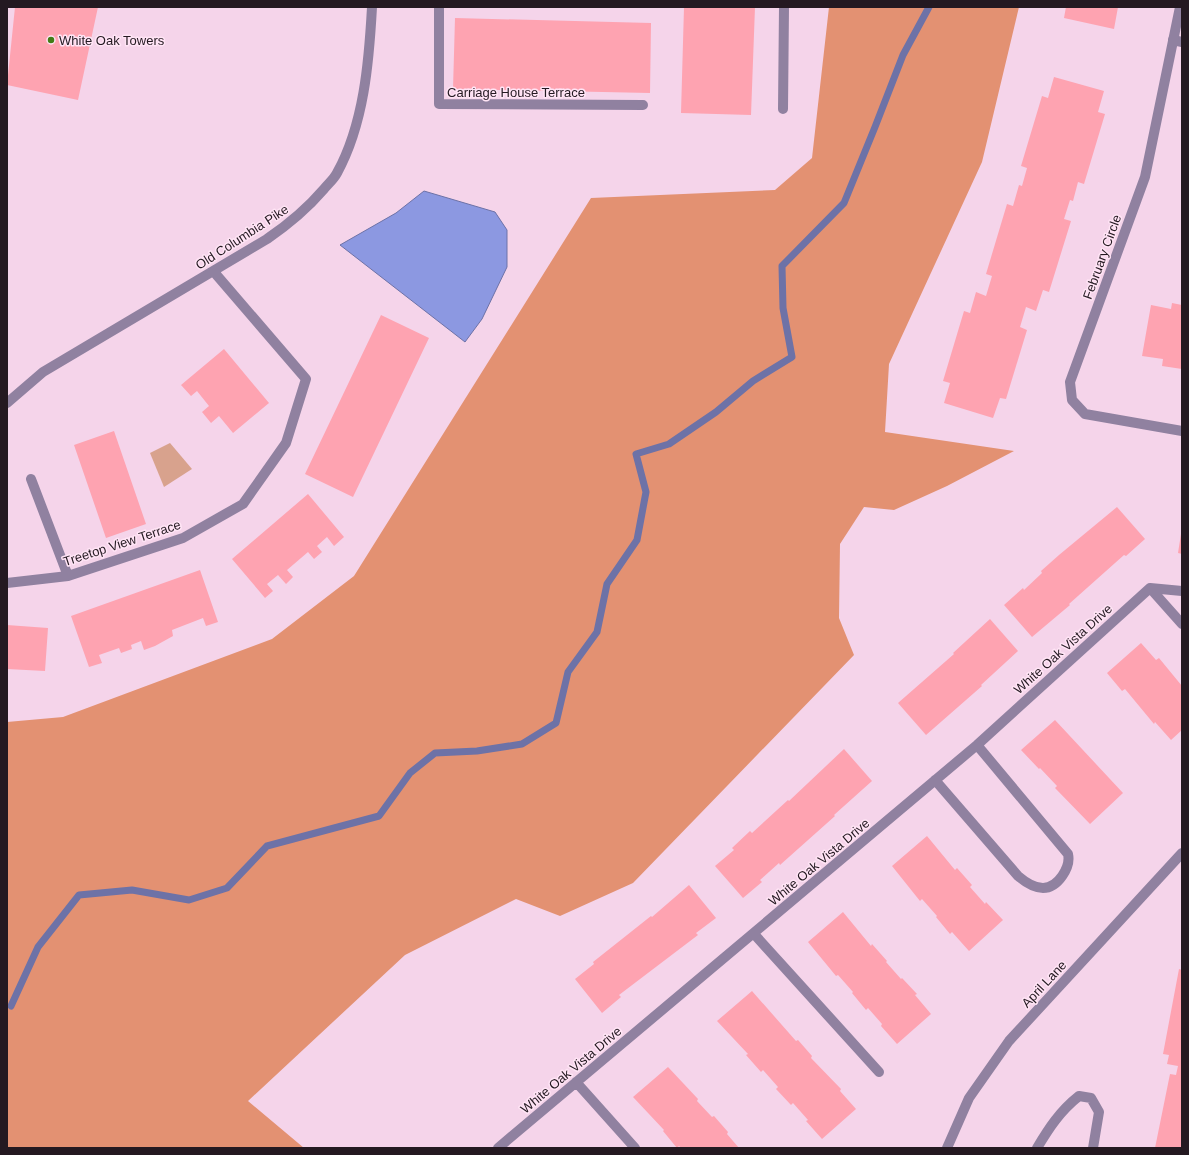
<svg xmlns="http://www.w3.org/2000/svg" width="1189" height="1155" font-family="Helvetica,sans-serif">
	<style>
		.green { fill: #d8a28d }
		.forest { fill: #e39172 }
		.water { fill: #8c98e1; stroke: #6d72a7 }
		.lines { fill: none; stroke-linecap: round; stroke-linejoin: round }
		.stream { stroke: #6d72a7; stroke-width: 7 }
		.building { fill: #fea3b1 }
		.lane { stroke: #9081a0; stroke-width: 10 }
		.street { stroke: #9081a0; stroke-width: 10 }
		.poi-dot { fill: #427c15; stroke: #ffe4f5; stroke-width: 1.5 }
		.labels { text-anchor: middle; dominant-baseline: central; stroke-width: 3; stroke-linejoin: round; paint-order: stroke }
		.poi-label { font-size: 13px; fill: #241921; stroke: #ffe4f5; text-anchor: start }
		.street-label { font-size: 13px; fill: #241921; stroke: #ffe4f5 }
	</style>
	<rect width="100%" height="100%" fill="#f5d4ea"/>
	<!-- green -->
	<path class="green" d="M170,443L192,469L164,487L150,453Z"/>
	<!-- forest -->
	<path class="forest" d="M829,7H1019L982,162L889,364L885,432L1014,451L947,486L894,510L864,507L840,544L839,618L854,655L633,883L560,916L516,899L405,955L248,1101L304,1148H7V722L63,717L272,639L354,576L591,198L775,190L812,158Z"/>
	<!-- water -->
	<path class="water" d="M424,191L495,212L507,230V267L482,319L465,342L340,245L396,213Z"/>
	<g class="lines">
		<!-- stream -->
		<path class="stream" d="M11,1006L38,947L79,895L132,890L189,900L227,888L267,846L379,816L410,773L435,753L477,751L522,744L556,723L568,672L597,632L607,584L637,540L646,492L636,454L669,444L716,412L753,381L792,357L783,308L782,266L844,203L875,127L903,55L929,7"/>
	</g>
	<!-- building -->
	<path class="building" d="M15,7H98L78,100L7,85Z
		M684,7H755L751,115L681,113Z
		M1066,7H1118L1114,29L1064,18Z
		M455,18L651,23L650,93L453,89Z
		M1054,77L1104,91L1098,112L1105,114L1084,184L1078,182L1073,201L1070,200L1064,219L1071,221L1049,292L1043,290L1036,311L1026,307L1020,327L1027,330L1006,399L1000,398L993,418L944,403L950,383L943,381L964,311L970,313L976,292L986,296L992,276L986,274L1007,204L1013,206L1019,185L1022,186L1027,168L1021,166L1042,96L1048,98Z
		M1172,303L1182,305V369L1162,366L1163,359L1142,356L1151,305L1171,309Z
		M381,315L429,338L353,497L305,474Z
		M224,349L269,403L233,433L219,416L211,423L202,412L209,406L197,391L191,396L181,385Z
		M114,431L146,524L106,538L74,445Z
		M308,494L344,537L334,546L327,537L317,546L322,552L314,559L308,552L287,570L293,577L286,584L278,575L267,584L273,591L265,598L232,559Z
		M1117,507L1145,539L1126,556L1124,555L1069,604L1070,605L1032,637L1004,605L1023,588L1024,590L1042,573L1041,571L1059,555Z
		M1181,534H1182V554L1178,553Z
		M200,570L218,622L206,626L203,618L172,630L173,636L155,646L144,650L141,641L131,645L132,649L121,653L119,648L99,655L102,663L89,667L71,616Z
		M990,619L1018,651L981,685L982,686L926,735L898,703L954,654L953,653Z
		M7,625L48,628L45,671L7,669Z
		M1141,643L1156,660L1159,658L1182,686V730L1171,740L1155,722L1154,724L1125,689L1122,691L1107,673Z
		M1055,720L1123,793L1090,824L1055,788L1057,786L1040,768L1039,769L1021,750Z
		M844,749L872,781L834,815L835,816L780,865L779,863L760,880L762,882L743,898L715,866L734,850L732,848L750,831L752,833L788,800L789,801Z
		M927,836L955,870L957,868L972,885L970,887L985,904L986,902L1003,920L969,951L952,932L950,934L936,917L937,916L922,899L920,901L892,866Z
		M689,885L716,918L696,933L698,935L619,995L621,997L602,1013L575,979L594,964L593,962L651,916L652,917Z
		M843,912L871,946L872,944L887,961L886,962L901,979L902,978L917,994L915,995L931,1014L897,1044L881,1026L882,1024L868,1008L866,1010L852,993L853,992L838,975L836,976L808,942Z
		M1179,969L1182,970V1148H1155L1170,1074L1176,1075L1178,1066L1167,1064L1169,1055L1163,1054Z
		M752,991L796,1041L798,1040L812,1056L811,1058L841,1089L840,1091L856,1109L822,1139L806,1121L808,1120L793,1103L791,1105L776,1089L778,1087L763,1070L761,1072L746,1055L748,1054L717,1021Z
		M668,1067L698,1099L697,1101L712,1117L714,1116L728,1132L727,1134L739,1148H681L679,1146L677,1148L663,1131L664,1130L633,1097Z"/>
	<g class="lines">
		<!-- lane -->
		<path class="lane" d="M1173,40L1182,42
			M783,109L784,7"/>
		<!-- street -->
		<path class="street" d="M439,7V104L643,105
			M1180,7L1145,177L1070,382L1072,400L1085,414L1182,431
			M7,403L43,372L267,239C289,224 306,210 324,189C328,184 334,179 337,173C364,124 369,62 372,7
			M31,479L68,576
			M7,583L68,576L183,538L243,504L286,443L306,379L214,272
			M1150,588L1182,624
			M935,780L1018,876C1025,882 1033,888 1043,888C1058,888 1071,867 1068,854L977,745
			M754,934L879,1072
			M576,1082L635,1148
			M498,1148L977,745L1150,588L1182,591
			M947,1148L969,1098L1009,1041L1182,853
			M1037,1148C1049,1128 1060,1111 1079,1096L1091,1098L1099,1112L1093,1148"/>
	</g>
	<!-- markers -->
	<circle class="poi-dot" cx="51" cy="40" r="4"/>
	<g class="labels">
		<!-- poi labels -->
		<g class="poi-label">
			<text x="59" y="40">White Oak Towers</text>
		</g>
		<!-- street labels -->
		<g class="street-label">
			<text x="516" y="92">Carriage House Terrace</text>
			<text transform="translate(242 237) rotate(-33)">Old Columbia Pike</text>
			<text transform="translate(1102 257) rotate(-70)">February Circle</text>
			<text transform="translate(122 543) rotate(-18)">Treetop View Terrace</text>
			<text transform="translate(1063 649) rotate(-42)">White Oak Vista Drive</text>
			<text transform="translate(819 862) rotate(-40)">White Oak Vista Drive</text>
			<text transform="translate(1044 984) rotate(-47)">April Lane</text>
			<text transform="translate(571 1070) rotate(-40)">White Oak Vista Drive</text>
		</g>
	</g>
	<!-- border -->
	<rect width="1189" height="1155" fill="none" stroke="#241921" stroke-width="16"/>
</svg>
